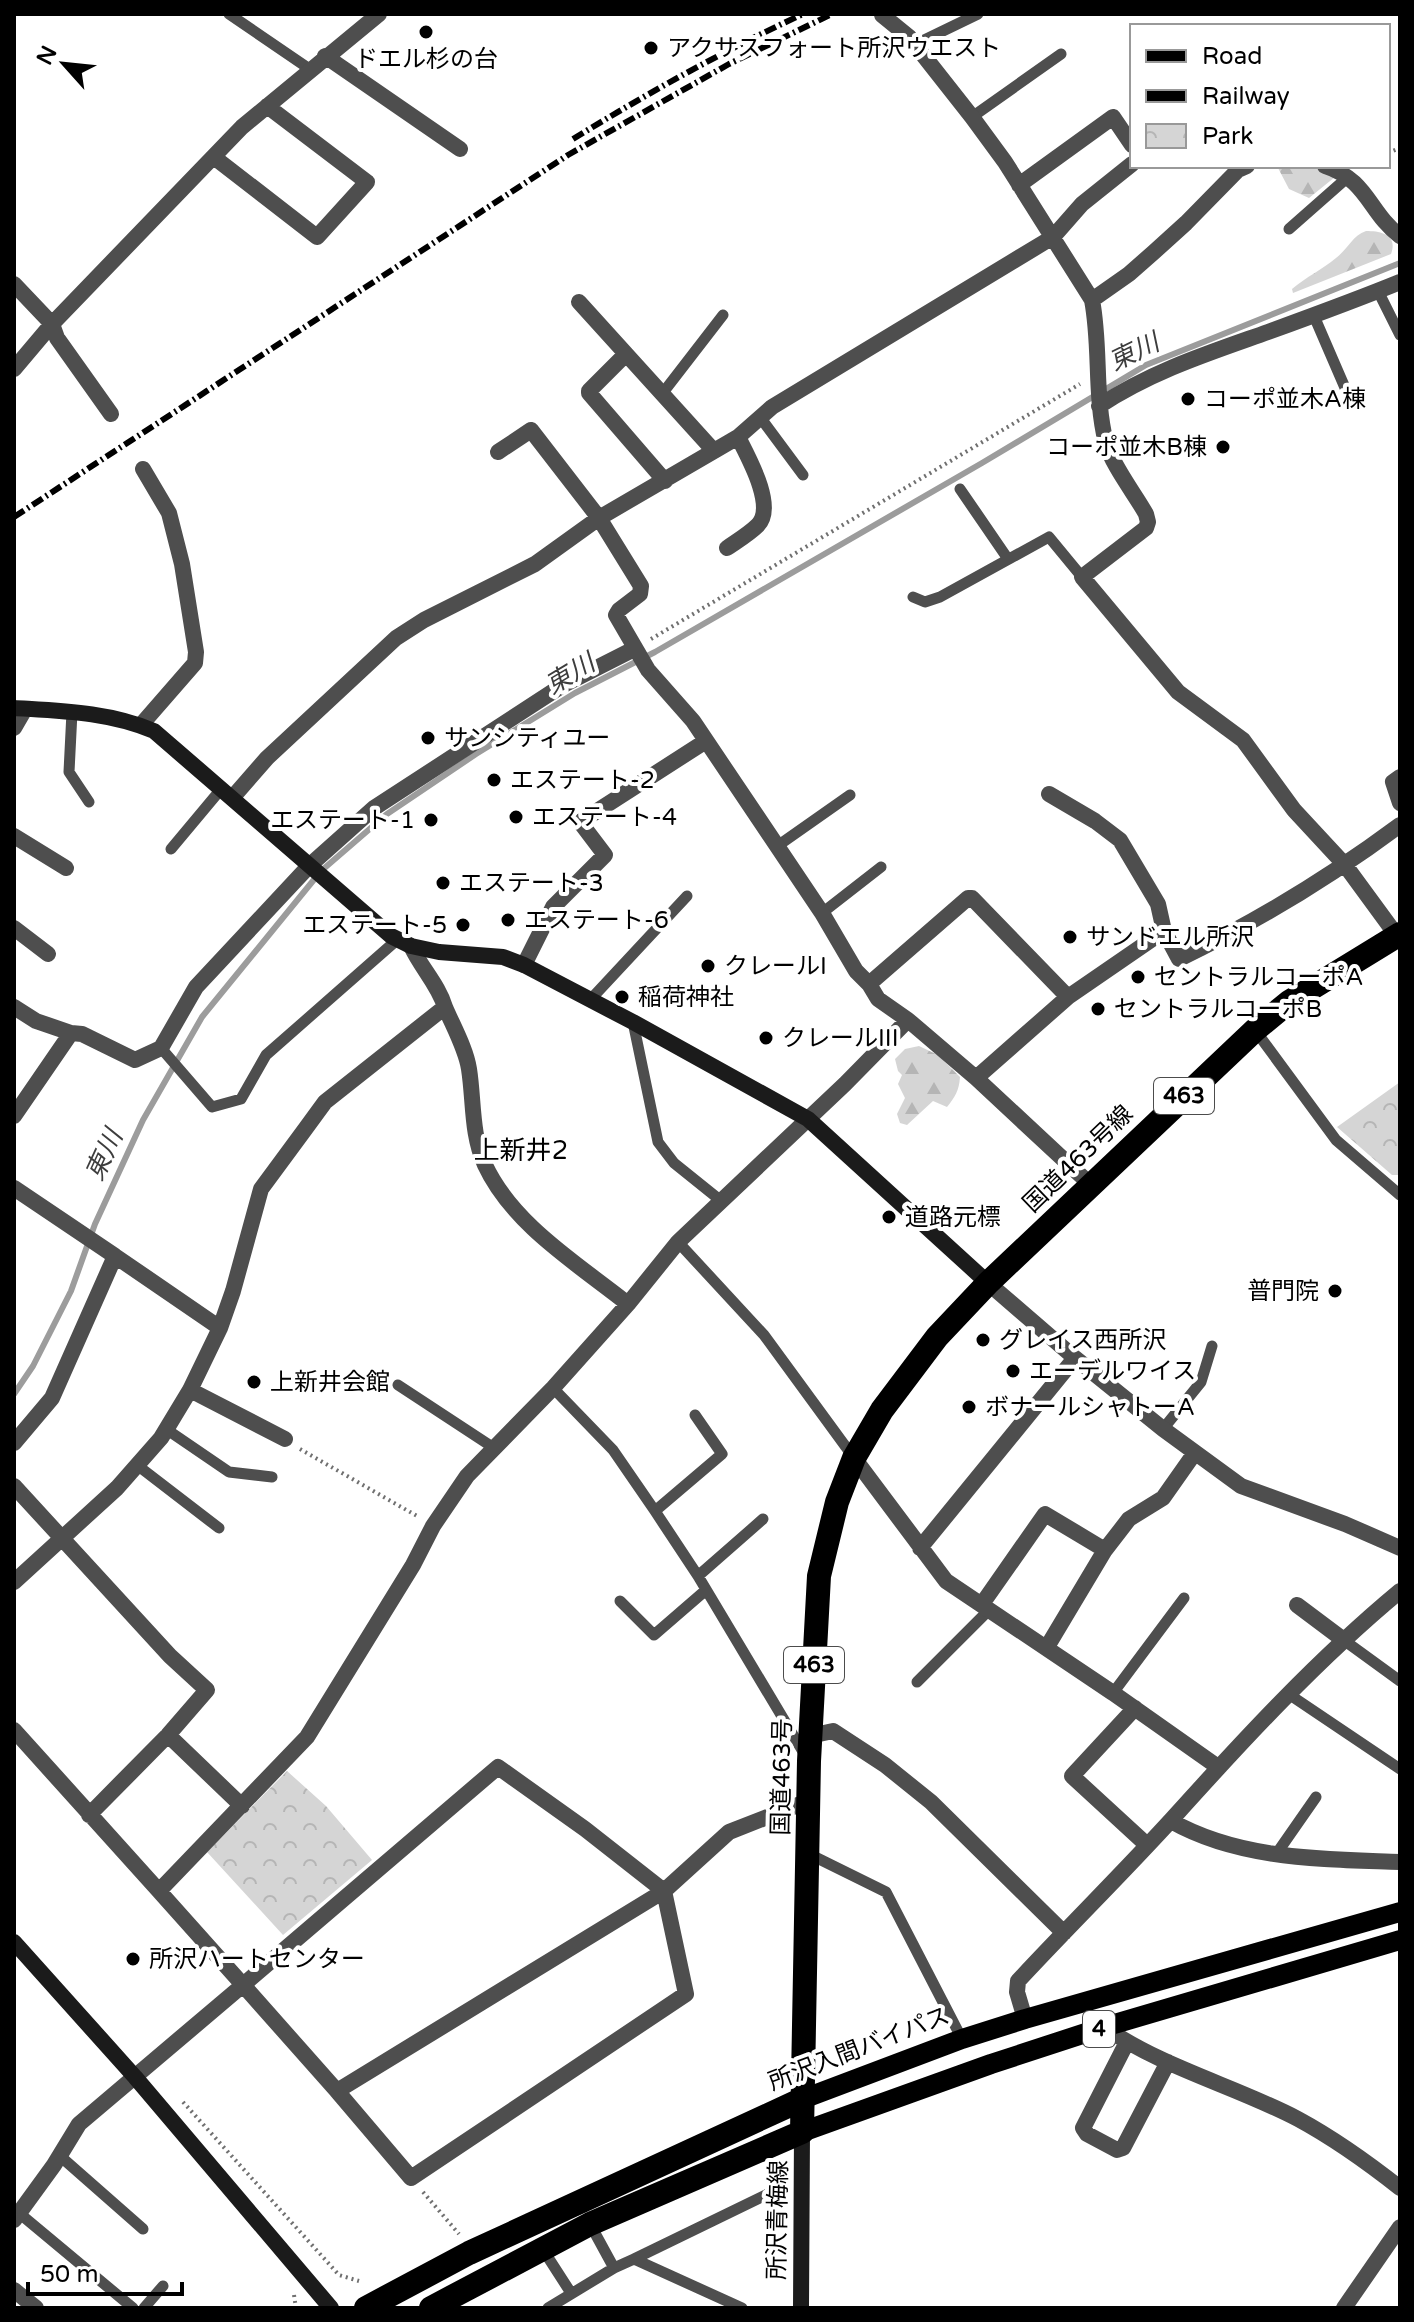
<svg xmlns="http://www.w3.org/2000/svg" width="1414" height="2322" font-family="'Varela Round','Noto Sans JP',sans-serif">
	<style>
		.forest { fill: url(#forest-firs) }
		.park { fill: url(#park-crowns) }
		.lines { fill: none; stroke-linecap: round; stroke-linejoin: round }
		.stream { stroke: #9c9c9c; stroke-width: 6 }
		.path { stroke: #707070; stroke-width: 4; stroke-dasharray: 2 4; stroke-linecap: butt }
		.lane { stroke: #4e4e4e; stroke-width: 11 }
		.street { stroke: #4e4e4e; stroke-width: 16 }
		.secondary { stroke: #1b1b1b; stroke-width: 16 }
		.primary { stroke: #000; stroke-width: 20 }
		.highway { stroke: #000; stroke-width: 24 }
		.rail { stroke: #000; stroke-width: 6; stroke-dasharray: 12 4 2 4; stroke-linecap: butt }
		.poi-dot { fill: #000; stroke: #fff; stroke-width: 3 }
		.labels { text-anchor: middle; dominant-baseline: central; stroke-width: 8; stroke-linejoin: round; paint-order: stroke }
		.shield { fill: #fff; stroke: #4c4c4c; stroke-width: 2 }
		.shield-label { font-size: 22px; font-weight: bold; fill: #000 }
		.poi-label { font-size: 24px; fill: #000; stroke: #fff; text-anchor: start }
		.street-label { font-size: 24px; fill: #000; stroke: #fff }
		.water-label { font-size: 26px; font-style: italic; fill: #3d3d3d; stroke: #fff }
		.neighbourhood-label { font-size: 26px; fill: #000; stroke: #fff }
	</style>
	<defs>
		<pattern id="forest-firs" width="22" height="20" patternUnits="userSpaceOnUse" patternTransform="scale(2)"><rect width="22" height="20" fill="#d5d5d5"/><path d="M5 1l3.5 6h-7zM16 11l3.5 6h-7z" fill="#b5b5b5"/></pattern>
		<pattern id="park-crowns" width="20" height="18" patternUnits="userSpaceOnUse" patternTransform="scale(2)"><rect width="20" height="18" fill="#d5d5d5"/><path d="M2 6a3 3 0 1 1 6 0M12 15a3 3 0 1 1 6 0" fill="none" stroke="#b5b5b5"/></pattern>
	</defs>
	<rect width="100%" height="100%" fill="#fff"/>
	<!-- forest -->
	<path class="forest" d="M1277,166H1310L1335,177L1309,198L1289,189Z
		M1366,231C1382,231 1398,235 1391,254L1293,293L1292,289C1306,277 1323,269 1336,258C1348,249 1352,236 1366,231Z
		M919,1046L938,1055L960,1077C959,1091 955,1097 947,1107L933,1101L907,1125L900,1123L897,1114L905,1098L898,1084L902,1075L898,1071L895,1059L905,1049Z"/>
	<!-- park -->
	<path class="park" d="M1400,1082V1175H1392L1337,1127Z
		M287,1771L326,1806L372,1860L283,1935L207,1852Z"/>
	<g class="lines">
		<!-- stream -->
		<path class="stream" d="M14,1394L33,1366L71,1291L95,1224L143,1120L202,1017L321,871L387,814L476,754L575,693L655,652L982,463L1146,365L1400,263"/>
		<!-- path -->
		<path class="path" d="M1388,153L1400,148
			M651,639L1080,384
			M300,1449L417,1516
			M183,2102L339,2275L359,2281
			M423,2192L459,2234
			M294,2295L296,2308"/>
		<!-- lane -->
		<path class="lane" d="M229,14L311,70
			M916,44L978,14
			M972,117L1061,54
			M1289,229L1348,177
			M1378,291L1400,335
			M1314,316L1349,397
			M662,394L723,315
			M760,417L803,475
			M960,489L1008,559
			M913,597L925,602L940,597L1049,537L1082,577
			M72,712L69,772L89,802
			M776,847L850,795
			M171,849L222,788
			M822,913L881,867
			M591,999L687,896
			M633,1022L658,1142L674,1163L720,1200
			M1255,1030L1336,1140L1400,1195
			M161,1048L212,1107L241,1099L266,1055L398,939
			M678,1242L764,1335L854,1458
			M398,1385L494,1448
			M553,1388L613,1450L655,1511L698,1576L805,1755
			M166,1429L229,1472L272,1477
			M1163,1429L1201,1382L1212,1346
			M137,1465L219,1528
			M655,1511L722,1454L695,1415
			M698,1576L763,1519
			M620,1601L654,1635L706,1590
			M1345,1641L1400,1681
			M917,1682L990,1609
			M1113,1693L1184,1598
			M1290,1695L1400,1769
			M1277,1853L1316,1797
			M809,1854L886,1892L962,2039
			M60,2156L143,2229
			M19,2213L133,2308
			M590,2224L614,2268
			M542,2248L571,2293
			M634,2259L778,2189
			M144,2308L163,2286
			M548,2308L614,2268L634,2259L742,2308"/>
		<!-- street -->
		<path class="street" d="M882,15L909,37L972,117L1005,162L1092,300C1101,347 1094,395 1106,443C1112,465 1135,494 1146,514L1148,522L1146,528L1082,577L1178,692L1243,740L1294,810L1345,865L1397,936
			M325,56L460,149
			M215,158L317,237L367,182L267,106
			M1325,166C1368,180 1369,213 1400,236
			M1019,185L1113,117L1132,145
			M14,284L52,324L57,338L111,414
			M1092,300L1129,274L1154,252L1186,223L1238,170L1247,166
			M626,354L589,391V393L665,481
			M14,369L52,324L242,127L379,14
			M1099,406C1152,371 1209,353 1268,332C1312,316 1356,300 1400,282
			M714,451L738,437L772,407L1053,237L1082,204L1132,164
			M498,452L531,430L599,518L714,451L579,302
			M727,548C737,541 749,534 758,525C776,506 748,457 738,437
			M141,725L195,663L196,652L182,564L169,513L143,469
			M14,728L25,709
			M1400,777L1393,782L1400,803
			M1049,794L1095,821L1120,840L1158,904L1164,931L1179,959C1258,921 1330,877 1400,825
			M14,836L66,868
			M14,928L48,954
			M524,965L553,907L605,855L580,822L706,741
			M869,984L968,898H972L1068,997
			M14,1007L36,1021L71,1033
			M445,1007C453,1026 466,1049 469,1069C474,1101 471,1134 485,1165C513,1225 578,1264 628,1304
			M908,1020L976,1078L1091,1185
			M976,1078L1068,997L1164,931
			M14,1116L71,1033L82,1034L135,1060L161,1048L196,987L309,866L374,808L563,685L634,649
			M14,1188L115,1256
			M988,1283L1075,1358L1163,1429L1241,1486L1345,1524L1400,1548
			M190,1390L285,1439
			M14,1443L52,1398L115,1256L220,1328
			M854,1458L946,1581L1113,1693L1218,1767
			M14,1486L170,1656L207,1690L168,1735L242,1806
			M920,1548L1075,1358
			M14,1582L117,1488L161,1438L190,1390L220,1328L233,1291L261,1189L306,1128L325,1102L445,1007C438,984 421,968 411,946
			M982,1604L1045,1514L1105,1550
			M1297,1605L1345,1641
			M1047,1647L1105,1550L1129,1519L1163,1498L1194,1454
			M1135,1708L1072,1776L1147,1845
			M14,1730L159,1891L307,1737L413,1565L433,1526L467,1476L553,1388L628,1304L678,1242L845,1084L908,1020L878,999L869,984L856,971L822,913L693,721L648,670L616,615L619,610L640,594L641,586L599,518L535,564L424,620L396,638L267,758L233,797
			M810,1736L833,1731L885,1765L931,1802L1064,1933
			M89,1815L168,1735
			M1171,1821C1240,1860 1322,1859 1400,1862
			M159,1891L243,1985L498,1767L585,1829L664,1891L337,2091L411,2178L686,1994L664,1891L729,1832L808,1801
			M1025,2019L1017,1992L1018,1981C1069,1926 1122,1874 1173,1818C1244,1739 1318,1659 1400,1591
			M1104,2027C1163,2068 1235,2086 1298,2119C1335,2139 1367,2162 1400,2188
			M1127,2042L1083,2128L1087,2134L1117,2150L1123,2148L1168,2062
			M14,2220L54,2165L79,2124L243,1985L337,2091
			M14,2290L36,2308
			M1344,2308L1400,2227"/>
		<!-- secondary -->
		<path class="secondary" d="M14,708C62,711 109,712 154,731L391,936L411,946L439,952L503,957L524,965L633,1022L808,1119L988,1283
			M14,1942L135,2077L331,2308
			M801,2308L802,2132"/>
		<!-- primary -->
		<path class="primary" d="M803,2099L962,2039L1025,2019L1400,1912
			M802,2132L991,2064L1104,2027L1400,1940"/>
		<!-- highway -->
		<path class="highway" d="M366,2308L469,2253L803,2099
			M431,2308L590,2224L802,2132L809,1761L819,1576L837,1502L854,1458L882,1410L937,1337L988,1283L1255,1030L1289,1002L1400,934"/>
		<!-- rail -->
		<path class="rail" d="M573,139C648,93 723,51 803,14
			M14,517L568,155L729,64L832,14"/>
	</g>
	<!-- markers -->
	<g class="poi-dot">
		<circle cx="426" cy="32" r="8"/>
		<circle cx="651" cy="48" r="8"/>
		<circle cx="1188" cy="399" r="8"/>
		<circle cx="1223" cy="447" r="8"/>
		<circle cx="428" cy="738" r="8"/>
		<circle cx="494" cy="780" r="8"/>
		<circle cx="516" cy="817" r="8"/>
		<circle cx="431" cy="820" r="8"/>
		<circle cx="443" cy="883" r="8"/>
		<circle cx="508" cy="920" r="8"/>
		<circle cx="463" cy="925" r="8"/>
		<circle cx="1070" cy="937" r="8"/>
		<circle cx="708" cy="966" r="8"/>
		<circle cx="1138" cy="977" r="8"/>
		<circle cx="622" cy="997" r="8"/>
		<circle cx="1098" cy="1009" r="8"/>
		<circle cx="766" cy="1038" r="8"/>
		<circle cx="889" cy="1217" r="8"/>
		<circle cx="1335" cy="1291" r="8"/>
		<circle cx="983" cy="1340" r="8"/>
		<circle cx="1013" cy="1371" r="8"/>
		<circle cx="254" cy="1382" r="8"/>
		<circle cx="969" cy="1407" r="8"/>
		<circle cx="133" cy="1959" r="8"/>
	</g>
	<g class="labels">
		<!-- shield labels -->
		<g class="shield">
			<rect x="1154" y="1078" width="60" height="36" rx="6"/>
			<rect x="784" y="1647" width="60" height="36" rx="6"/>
			<rect x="1083" y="2011" width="32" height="36" rx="6"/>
		</g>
		<g class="shield-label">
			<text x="1184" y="1096">463</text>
			<text x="814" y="1665">463</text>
			<text x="1099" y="2029">4</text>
		</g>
		<!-- poi labels -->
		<g class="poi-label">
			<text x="667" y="48">アクサスフォート所沢ウエスト</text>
			<text x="426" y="59" text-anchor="middle">ドエル杉の台</text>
			<text x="1204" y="399">コーポ並木A棟</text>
			<text x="1207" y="447" text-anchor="end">コーポ並木B棟</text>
			<text x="444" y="738">サンシティユー</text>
			<text x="510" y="780">エステート-2</text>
			<text x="532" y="817">エステート-4</text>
			<text x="415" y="820" text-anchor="end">エステート-1</text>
			<text x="459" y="883">エステート-3</text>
			<text x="524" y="920">エステート-6</text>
			<text x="447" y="925" text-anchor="end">エステート-5</text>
			<text x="1086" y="937">サンドエル所沢</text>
			<text x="724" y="966">クレールI</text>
			<text x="1154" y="977">セントラルコーポA</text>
			<text x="638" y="997">稲荷神社</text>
			<text x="1114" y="1009">セントラルコーポB</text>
			<text x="782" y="1038">クレールIII</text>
			<text x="905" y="1217">道路元標</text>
			<text x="1319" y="1291" text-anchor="end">普門院</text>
			<text x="999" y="1340">グレイス西所沢</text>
			<text x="1029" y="1371">エーデルワイス</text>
			<text x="270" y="1382">上新井会館</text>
			<text x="985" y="1407">ボナールシャトーA</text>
			<text x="149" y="1959">所沢ハートセンター</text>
		</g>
		<!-- street labels -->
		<g class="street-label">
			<text transform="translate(1078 1159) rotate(-44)">国道463号線</text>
			<text transform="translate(782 1777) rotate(-89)">国道463号</text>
			<text transform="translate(859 2049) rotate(-21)">所沢入間バイパス</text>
			<text transform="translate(778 2220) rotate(-89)">所沢青梅線</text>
		</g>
		<!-- water labels -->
		<g class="water-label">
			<text transform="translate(1134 352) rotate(-26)">東川</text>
			<text transform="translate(570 674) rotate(-31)">東川</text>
			<text transform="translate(104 1155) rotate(-65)">東川</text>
		</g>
		<!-- neighbourhood labels -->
		<g class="neighbourhood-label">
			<text x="521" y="1150">上新井2</text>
		</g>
	</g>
	<!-- border -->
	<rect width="1414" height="2322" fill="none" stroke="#000000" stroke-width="32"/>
	<!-- legend -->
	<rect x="1130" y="24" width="260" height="144" fill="#ffffff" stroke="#999999" stroke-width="2"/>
	<rect x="1146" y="50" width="40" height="12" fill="#000000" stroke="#999999" stroke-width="2"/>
	<text x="1202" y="64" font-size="24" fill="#000000">Road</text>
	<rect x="1146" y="90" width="40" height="12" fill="#000000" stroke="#999999" stroke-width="2"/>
	<text x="1202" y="104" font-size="24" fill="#000000">Railway</text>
	<rect x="1146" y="124" width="40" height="24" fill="url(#park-crowns)" stroke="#999999" stroke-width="2"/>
	<text x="1202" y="144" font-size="24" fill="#000000">Park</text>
	<!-- north arrow -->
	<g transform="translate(64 64) rotate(297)" stroke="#ffffff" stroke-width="6" paint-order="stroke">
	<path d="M0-6L14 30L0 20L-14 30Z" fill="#000000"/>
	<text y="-12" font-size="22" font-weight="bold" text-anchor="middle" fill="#000000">N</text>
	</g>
	<!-- scale -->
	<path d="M28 2282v12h154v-12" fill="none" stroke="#000000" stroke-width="4"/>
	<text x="40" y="2282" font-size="24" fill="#000000" stroke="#ffffff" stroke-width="6" paint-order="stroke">50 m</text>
</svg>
